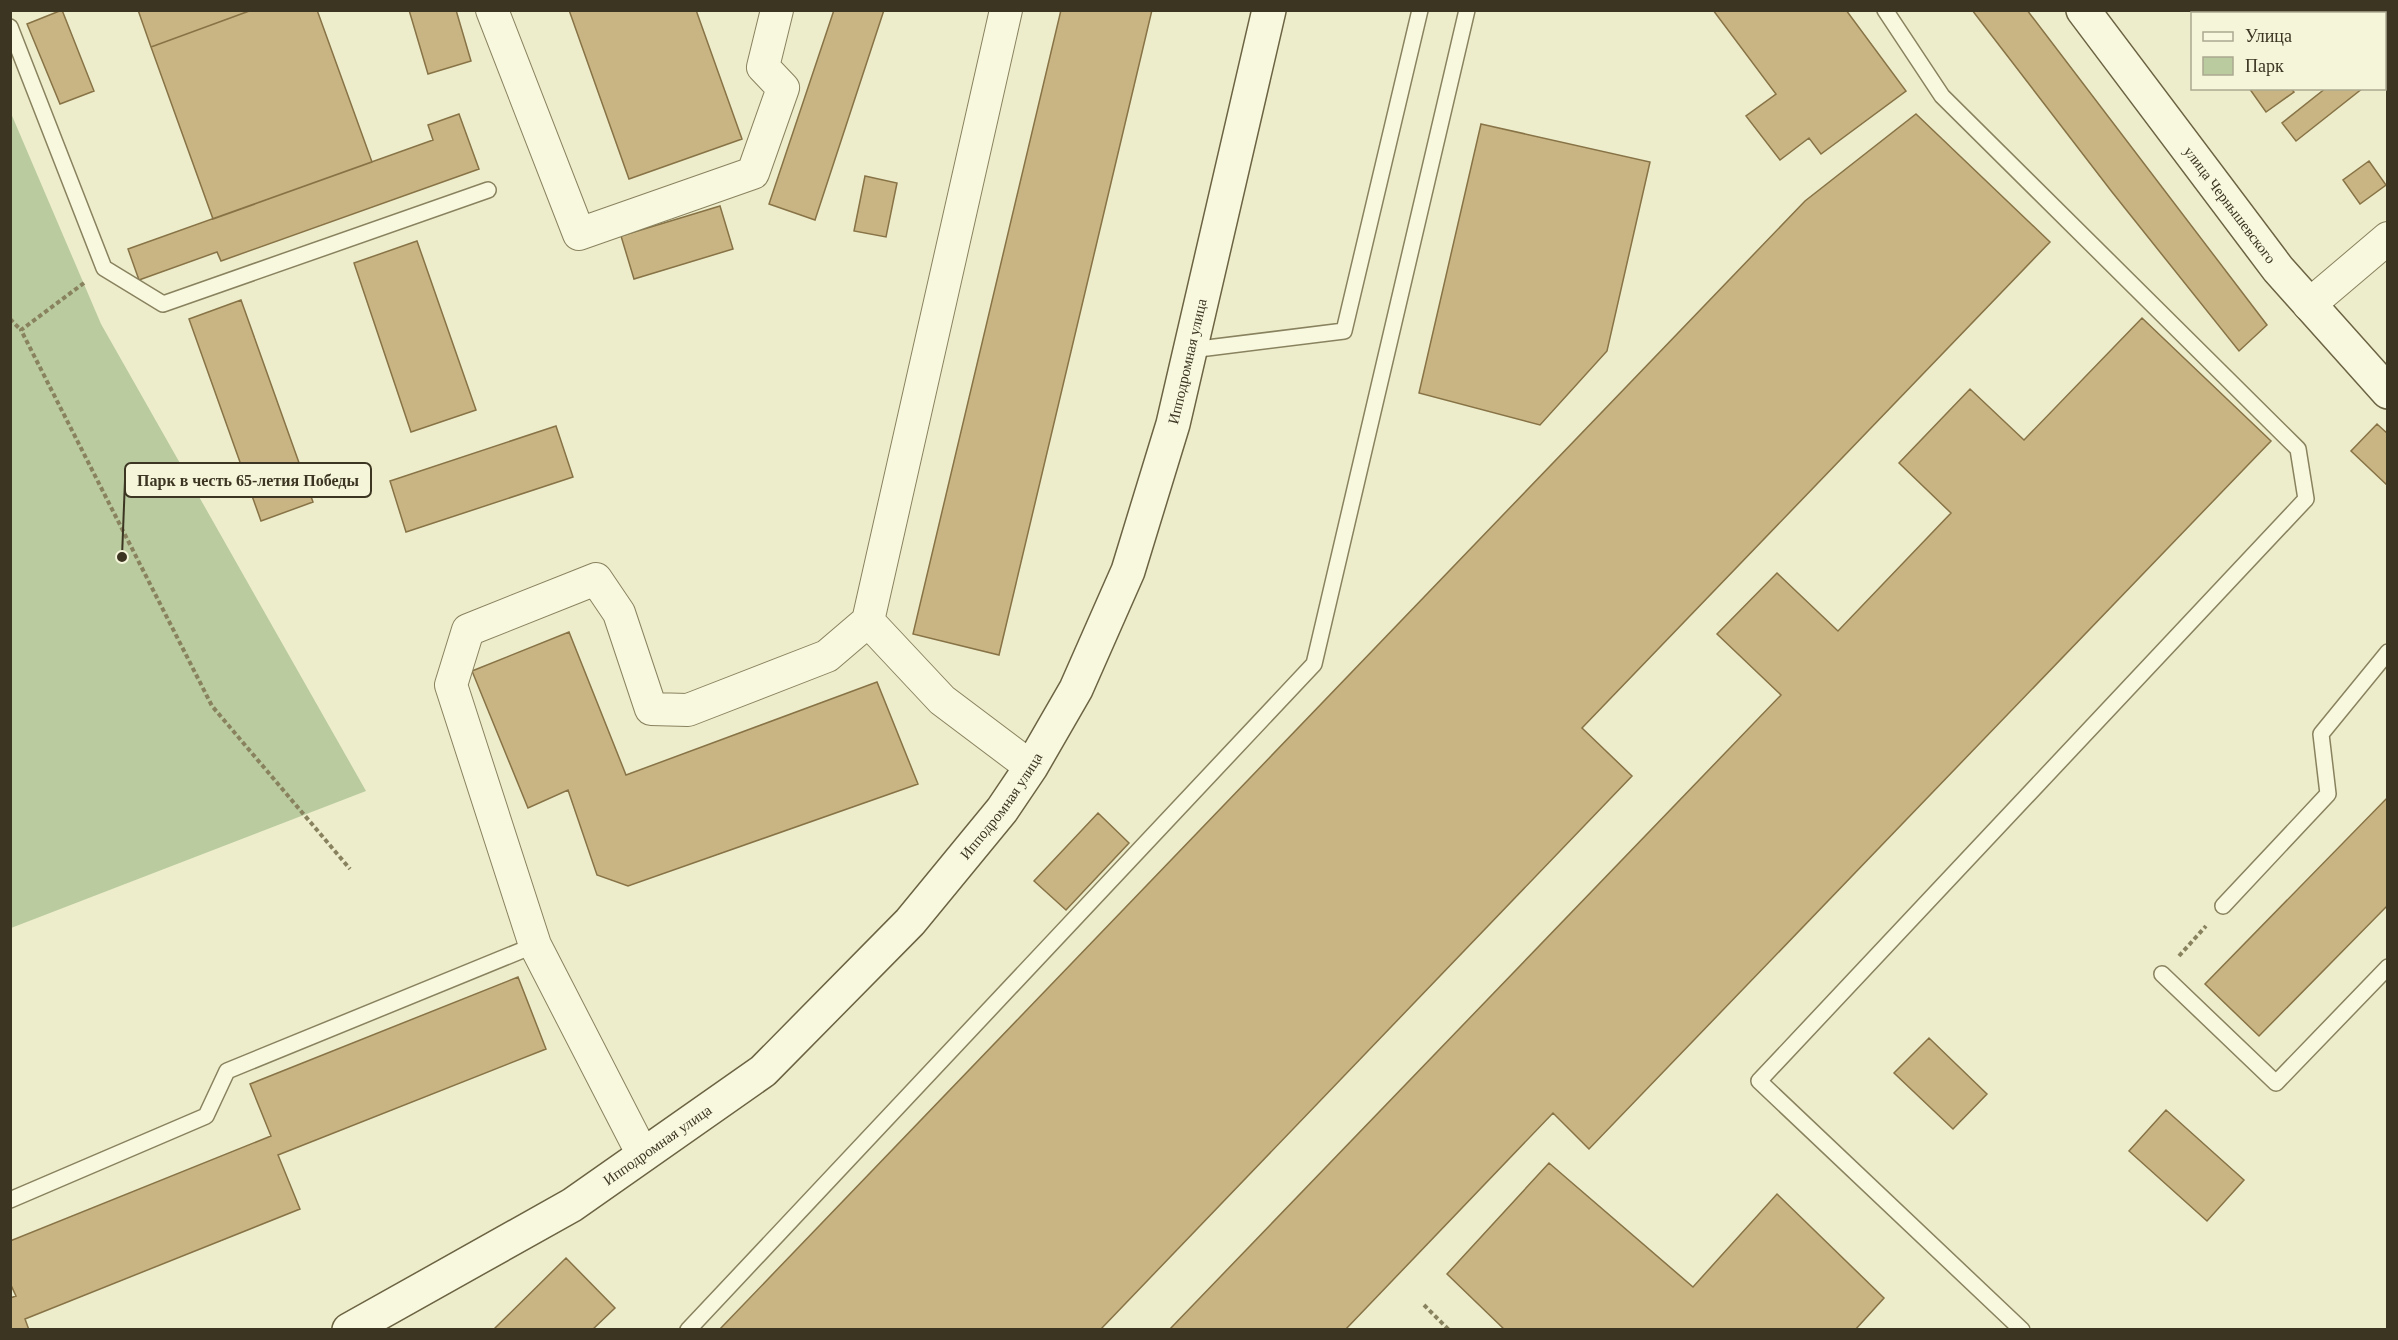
<svg xmlns="http://www.w3.org/2000/svg" width="2398" height="1340" font-family="Georgia,serif">
	<style>
		.green { fill: #b9cb9f }
		.building { fill: #c9b583; stroke: #877346; stroke-width: 1.5 }
		.lines { fill: none; stroke-linecap: round; stroke-linejoin: round }
		.lane-casing { stroke: #89825f; stroke-width: 18 }
		.street-casing { stroke: #89825f; stroke-width: 34 }
		.secondary-casing { stroke: #6b6342; stroke-width: 36 }
		.path { stroke: #89825f; stroke-width: 4; stroke-dasharray: 4.5 3; stroke-linecap: butt }
		.lane { stroke: #f8f8de; stroke-width: 15 }
		.street { stroke: #f8f8de; stroke-width: 32 }
		.secondary { stroke: #f8f8de; stroke-width: 33 }
		.labels { text-anchor: middle; dominant-baseline: central; stroke-width: 5; stroke-linejoin: round; paint-order: stroke }
		.street-label { font-size: 15px; fill: #3b3522; stroke: #f5f5da }
		.leader { fill: none; stroke: #3b3522; stroke-width: 2 }
		.callout-dot { fill: #3b3522; stroke: #f5f5da; stroke-width: 2 }
		.callout { fill: #f5f5da; stroke: #3b3522; stroke-width: 2 }
		.callout-label { font-size: 16px; text-anchor: middle; font-weight: bold; fill: #3b3522 }
	</style>
	<rect width="100%" height="100%" fill="#ededcb"/>
	<!-- green -->
	<path class="green" d="M10,111L101,324L366,791L11,928Z"/>
	<!-- building -->
	<path class="building" d="M62,10L94,91L60,104L27,24Z
		M138,10H252L151,47Z
		M252,10H317L372,162L213,219L151,47Z
		M409,10H456L471,61L428,74Z
		M569,10H696L742,139L629,179Z
		M834,10H884L815,220L769,204Z
		M1061,10H1152L999,655L913,634Z
		M1713,10H1846L1906,91L1821,154L1809,138L1780,160L1746,116L1776,94Z
		M1972,10H2027L2267,325L2239,351L2112,192Z
		M2208,10H2245L2247,14H2203Z
		M2260,10H2299L2301,14H2262Z
		M2351,10H2388V27L2384,29V14H2353Z
		M2249,88H2291L2294,92L2266,112Z
		M2326,88H2363L2296,141L2282,123Z
		M459,114L479,169L221,261L217,252L139,280L128,249L433,140L428,125Z
		M1916,114L2050,242L1582,728L1632,776L1100,1330H719L1805,201Z
		M1481,124L1650,162L1607,351L1540,425L1419,393Z
		M2369,161L2386,185L2360,204L2343,180Z
		M865,176L897,183L886,237L854,231Z
		M720,206L733,249L634,279L621,236Z
		M417,241L476,410L411,432L354,263Z
		M241,300L313,502L261,521L189,319Z
		M2142,318L2271,441L1589,1149L1553,1113L1345,1330H1169L1781,695L1717,634L1777,573L1838,631L1951,513L1899,463L1970,389L2024,440Z
		M2377,424L2388,434V486L2351,451Z
		M556,426L573,477L406,532L390,481Z
		M569,632L626,775L877,682L918,784L628,886L597,875L568,790L528,808L472,671Z
		M2388,797V905L2259,1036L2205,984Z
		M1098,813L1129,843L1066,910L1034,881Z
		M518,977L546,1049L278,1155L300,1209L25,1319L29,1330H10V1298L16,1296L10,1283V1241L271,1136L250,1084Z
		M1929,1038L1987,1094L1953,1129L1894,1073Z
		M2166,1110L2244,1180L2207,1221L2129,1151Z
		M1549,1163L1693,1287L1777,1194L1884,1298L1855,1330H1505L1447,1274Z
		M566,1258L615,1308L592,1330H493Z"/>
	<g class="lines">
		<defs>
			<path id="lane" d="M1885,10L1942,96L2298,449L2306,499L1759,1081L2022,1330
				M10,27L104,268L163,304L488,190
				M1191,350L1344,331L1420,10
				M2223,906L2328,794L2321,734L2388,652
				M2162,974L2276,1083L2388,967
				M10,1200L206,1116L227,1071L535,945
				M688,1330L1314,664L1467,10"/>
			<path id="street" d="M492,10L579,234L753,173L783,88L763,67L777,10
				M1006,10L868,621L942,700L1031,767
				M2309,305L2388,238
				M643,1155L535,945L451,685L468,630L596,579L619,613L651,709L688,710L827,656L868,621"/>
			<g id="secondary">
				<path id="s1" d="M2083,10L2278,269L2388,392"/>
				<path id="s2" d="M349,1330L572,1205L763,1071L910,922L1002,810L1031,767L1076,689L1128,571L1173,424L1269,10"/>
			</g>
		</defs>
		<!-- lane casing -->
		<use href="#lane" class="lane-casing"/>
		<!-- street casing -->
		<use href="#street" class="street-casing"/>
		<!-- secondary casing -->
		<use href="#secondary" class="secondary-casing"/>
		<!-- path -->
		<path class="path" d="M84,283L21,330L212,706L350,869
			M10,319L21,330
			M2179,956L2206,926
			M1424,1305L1449,1330"/>
		<!-- lane -->
		<use href="#lane" class="lane"/>
		<!-- street -->
		<use href="#street" class="street"/>
		<!-- secondary -->
		<use href="#secondary" class="secondary"/>
	</g>
	<g class="labels">
		<!-- street labels -->
		<g class="street-label">
			<text stroke="none"><textPath href="#s1" startOffset="244">улица Чернышевского</textPath></text>
			<text stroke="none"><textPath href="#s2" startOffset="1332">Ипподромная улица</textPath></text>
			<text stroke="none"><textPath href="#s2" startOffset="846">Ипподромная улица</textPath></text>
			<text stroke="none"><textPath href="#s2" startOffset="360">Ипподромная улица</textPath></text>
		</g>
	</g>
	<!-- callouts -->
	<path class="leader" d="M122 557L125 480"/>
	<circle class="callout-dot" cx="122" cy="557" r="6"/>
	<rect class="callout" x="125" y="463" width="246" height="34" rx="6"/>
	<g class="callout-label">
		<text x="248" y="486">Парк в честь 65-летия Победы</text>
	</g>
	<!-- border -->
	<rect width="2398" height="1340" fill="none" stroke="#3b3522" stroke-width="24"/>
	<!-- legend -->
	<rect x="2191" y="12" width="195" height="78" fill="#f5f5da" stroke="#aba890" stroke-width="1.5"/>
	<rect x="2203" y="32" width="30" height="9" fill="#f8f8de" stroke="#aba890" stroke-width="1.5"/>
	<text x="2245" y="42" font-size="18" fill="#3b3522">Улица</text>
	<rect x="2203" y="57" width="30" height="18" fill="#b9cb9f" stroke="#aba890" stroke-width="1.5"/>
	<text x="2245" y="72" font-size="18" fill="#3b3522">Парк</text>
</svg>
